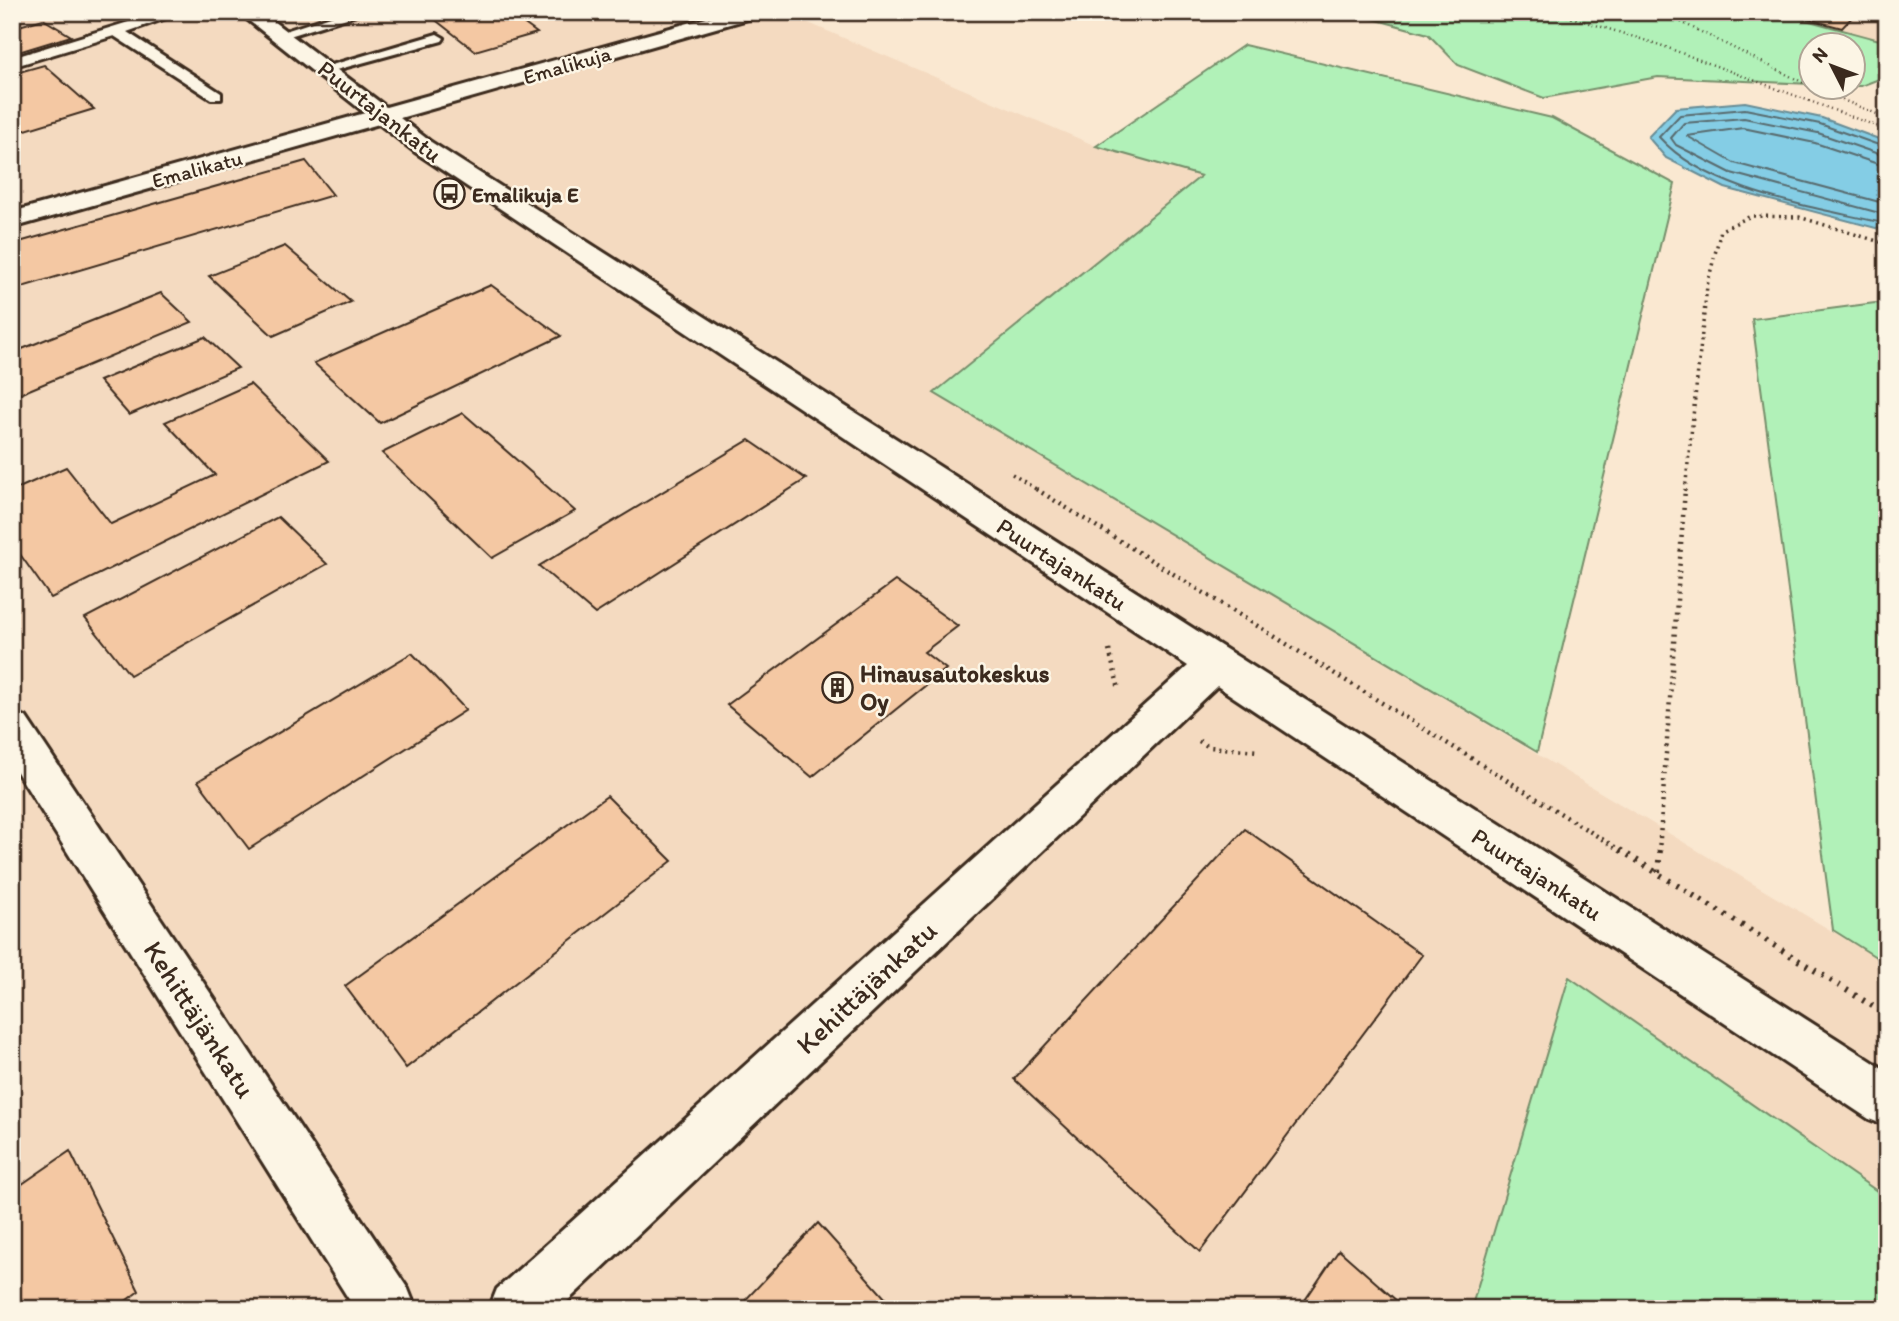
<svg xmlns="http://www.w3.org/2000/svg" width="1899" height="1321" font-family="Itim,sans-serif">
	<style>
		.built { fill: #f4dac0 }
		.green { fill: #b1f1b8; stroke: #768e6b; stroke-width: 2 }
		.water { fill: #84cde5; stroke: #678c95; stroke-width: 2 }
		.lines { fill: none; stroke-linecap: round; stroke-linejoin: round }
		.shore { stroke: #586b6e; stroke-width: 2 }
		.building { fill: #f4c8a3; stroke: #3b2a1e; stroke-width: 2 }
		.lane-casing { stroke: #3b2a1e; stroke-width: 6 }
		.street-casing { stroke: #3b2a1e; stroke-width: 6 }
		.path-far3 { stroke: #3b2a1e; stroke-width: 2.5; stroke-dasharray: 1 3.5; stroke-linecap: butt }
		.path-far2 { stroke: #3b2a1e; stroke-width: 3.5; stroke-dasharray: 2 4.5; stroke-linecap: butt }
		.path-far1 { stroke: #3b2a1e; stroke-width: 4.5; stroke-dasharray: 2 5; stroke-linecap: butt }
		.path { stroke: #3b2a1e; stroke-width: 6; stroke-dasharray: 2.5 7; stroke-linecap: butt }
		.lane { fill: #fcf5e5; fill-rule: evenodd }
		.street { fill: #fcf5e5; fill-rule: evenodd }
		.labels { text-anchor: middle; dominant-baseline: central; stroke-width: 5; stroke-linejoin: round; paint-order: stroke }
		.far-street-label { font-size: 21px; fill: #3b2a1e; stroke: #fcf5e5 }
		.far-poi-label { font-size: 21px; font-weight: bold; fill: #3b2a1e; stroke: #fcf5e5; text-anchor: start }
		.street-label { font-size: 24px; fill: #3b2a1e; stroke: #fcf5e5 }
		.poi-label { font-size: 24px; font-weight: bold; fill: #3b2a1e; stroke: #fcf5e5; text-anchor: start }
		.near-street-label { font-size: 28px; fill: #3b2a1e; stroke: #fcf5e5 }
	</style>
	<rect width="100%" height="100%" fill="#fae8d1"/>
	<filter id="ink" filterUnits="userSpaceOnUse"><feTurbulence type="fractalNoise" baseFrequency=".0143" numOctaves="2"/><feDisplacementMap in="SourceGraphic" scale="14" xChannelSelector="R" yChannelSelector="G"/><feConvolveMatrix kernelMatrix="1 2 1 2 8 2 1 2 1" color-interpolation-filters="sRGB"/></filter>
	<g filter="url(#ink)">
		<!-- built -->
		<path class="built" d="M12,12H783L1096,146L1202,176L934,393L1887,964V1198L1569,977L1471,1309H12Z
			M1776,12H1887V42Z"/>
		<!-- green -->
		<path class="green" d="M1348,12H1776L1887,42V76L1861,86H1854V46H1812L1811,84L1658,77L1544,98L1458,65L1428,34Z
			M1244,45L1552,118L1675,184L1537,752L934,393L1201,176L1096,146Z
			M1875,303L1887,305V964L1833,930L1752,319Z
			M1569,977L1887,1198V1309H1471Z"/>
		<!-- water -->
		<path class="water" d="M1745,102L1822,118L1887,142V231L1725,188L1666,158L1648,137L1676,108Z"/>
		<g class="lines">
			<!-- shore -->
			<path class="shore" d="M1887,148L1820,124L1745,109L1680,115L1659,137C1709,193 1816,207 1887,224
				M1887,157L1818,133L1744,118L1684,123L1671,138L1676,145L1731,173L1887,215
				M1887,167L1815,143L1743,128L1687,136L1734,163L1887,204"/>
		</g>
		<!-- building -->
		<path class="building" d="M454,12H508L537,33L475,51L433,18Z
			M1782,12H1857L1842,28Z
			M43,19L71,36L12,54V28Z
			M44,65L94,109L16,133L12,130V74Z
			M306,161L333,195L12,290V244Z
			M285,246L351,302L273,336L209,276Z
			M491,285L561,336L380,423L314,363Z
			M161,293L192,322L17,395L12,390V353Z
			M205,337L238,368L129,415L99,381Z
			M250,384L329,461L51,598L12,543V491L66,467L111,524L215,475L165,422Z
			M463,413L575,511L492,558L382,453Z
			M749,440L806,479L595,614L539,566Z
			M278,517L327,564L130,675L85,618Z
			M895,581L958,626L924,652L946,669L812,777L727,705Z
			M412,653L466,710L249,849L198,781Z
			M607,796L672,861L406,1068L345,986Z
			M1245,829L1422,955L1200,1252L1014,1079Z
			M70,1151L139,1291L115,1309H12V1191Z
			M818,1223L895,1309H737Z
			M1339,1250L1406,1309H1299Z"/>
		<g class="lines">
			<defs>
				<path id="lane" d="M161,12H183L127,32L221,93V99H211L114,36L12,67V58Z
					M343,12H366L280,39L273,35Z
					M437,34L444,38L442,41L325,73L318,69Z"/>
				<path id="street" d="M238,12H261L386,107L728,12H761L758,16L400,118L431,142L1887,1071V1126L1869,1119L1217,686L559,1309H489L497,1289L1188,666L415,152L379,124L12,228V212L365,113Z
					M12,713L26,717L408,1289L416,1309H355L12,764Z"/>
			</defs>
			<!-- lane casing -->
			<use href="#lane" class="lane-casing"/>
			<!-- street casing -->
			<use href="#street" class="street-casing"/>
			<!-- path-far3 -->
			<path class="path-far3" d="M1554,12L1660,45L1887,130
				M1661,12L1812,87
				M1813,88L1887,118"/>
			<!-- path-far2 -->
			<path class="path-far2" d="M1012,474L1039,491
				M1685,491L1707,286L1721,230L1751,216L1799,217L1887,244"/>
			<!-- path-far1 -->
			<path class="path-far1" d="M1036,489L1623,852
				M1109,650L1119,689
				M1199,741L1209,747L1258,751
				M1659,852L1685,489"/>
			<!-- path -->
			<path class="path" d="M1620,850L1887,1015
				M1658,872L1660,850"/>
			<!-- lane -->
			<use href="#lane" class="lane"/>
			<!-- street -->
			<use href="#street" class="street"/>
		</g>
	</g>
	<!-- icons -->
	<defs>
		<symbol id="bus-ring" viewBox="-11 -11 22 22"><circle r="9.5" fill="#fcf5e5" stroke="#3b2a1e" stroke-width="1.5"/><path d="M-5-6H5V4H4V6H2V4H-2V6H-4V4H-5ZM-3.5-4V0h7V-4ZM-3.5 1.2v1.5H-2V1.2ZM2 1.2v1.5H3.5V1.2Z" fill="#3b2a1e"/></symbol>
		<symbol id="building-ring" viewBox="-11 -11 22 22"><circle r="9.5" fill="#fcf5e5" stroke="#3b2a1e" stroke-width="1.5"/><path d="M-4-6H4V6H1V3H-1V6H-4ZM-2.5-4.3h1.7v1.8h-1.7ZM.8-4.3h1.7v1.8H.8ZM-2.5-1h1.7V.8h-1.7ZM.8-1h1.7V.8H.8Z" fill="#3b2a1e"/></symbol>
	</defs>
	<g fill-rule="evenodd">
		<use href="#bus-ring" x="432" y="176" width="35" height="35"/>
		<use href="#building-ring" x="820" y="670" width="35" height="35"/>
	</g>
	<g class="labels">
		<!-- far-street labels -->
		<g class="far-street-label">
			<text transform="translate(567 65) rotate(-16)">Emalikuja</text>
			<text transform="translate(197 169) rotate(-15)">Emalikatu</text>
		</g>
		<!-- far-poi labels -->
		<g class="far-poi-label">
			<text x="472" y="194">Emalikuja E</text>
		</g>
		<!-- street labels -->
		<g class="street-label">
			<text transform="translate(380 111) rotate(38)">Puurtajankatu</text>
			<text transform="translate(1062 564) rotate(33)">Puurtajankatu</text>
			<text transform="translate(1537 874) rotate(33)">Puurtajankatu</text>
		</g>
		<!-- poi labels -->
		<g class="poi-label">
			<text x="860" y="673">Hinausautokeskus<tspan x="860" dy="28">Oy</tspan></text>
		</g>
		<!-- near-street labels -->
		<g class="near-street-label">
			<text transform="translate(866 987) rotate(-43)">Kehittäjänkatu</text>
			<text transform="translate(200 1019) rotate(57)">Kehittäjänkatu</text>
		</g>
	</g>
	<!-- margin -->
	<rect width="1899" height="1321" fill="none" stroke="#fcf5e5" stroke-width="42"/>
	<rect x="21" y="21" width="1857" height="1279" fill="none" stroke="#3b2a1e" stroke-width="2.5" filter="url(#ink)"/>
	<!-- north arrow -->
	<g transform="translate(1832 66) rotate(312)"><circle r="33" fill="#fcf5e5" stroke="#afa495" stroke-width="2"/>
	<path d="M0-5L12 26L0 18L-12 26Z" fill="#3b2a1e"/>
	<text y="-10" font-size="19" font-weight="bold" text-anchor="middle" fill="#3b2a1e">N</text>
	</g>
</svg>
